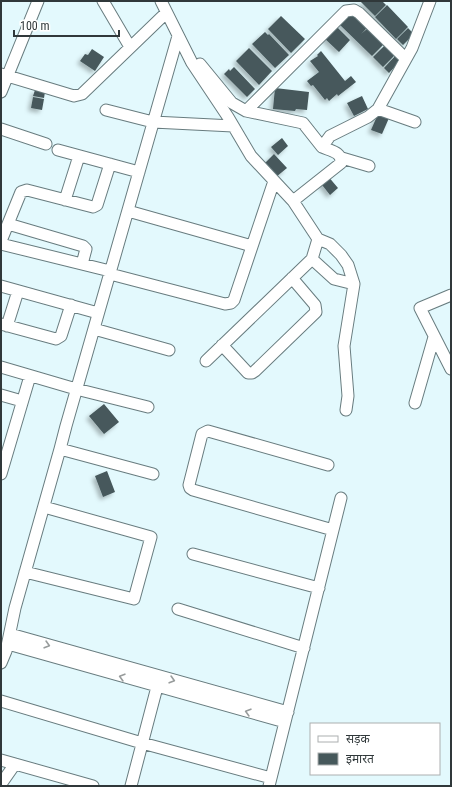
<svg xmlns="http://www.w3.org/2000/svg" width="452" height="787" font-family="'Roboto Condensed','Noto Sans Devanagari',sans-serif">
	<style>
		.building { fill: #46585b; filter: url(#shadow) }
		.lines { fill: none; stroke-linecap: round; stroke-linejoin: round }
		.minor-casing { stroke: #687c7f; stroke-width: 13 }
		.minor { stroke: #fff; stroke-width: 11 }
		.oneway { stroke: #989c9c }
	</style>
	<defs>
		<filter id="shadow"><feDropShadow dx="-3" dy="3" stdDeviation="2" flood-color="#0004"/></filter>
	</defs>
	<rect width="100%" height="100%" fill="#e3f9fd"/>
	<!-- building -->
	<path class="building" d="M360,1H382L386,5L375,16Z
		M387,5L408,27L396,39L375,17Z
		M351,11L367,28L361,34L368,28L384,44L372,56L338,23Z
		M281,16L305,39L291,53L268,29Z
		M335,25L350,40L339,52L323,37Z
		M408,28L414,34L403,45L397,39Z
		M265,32L268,35L269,34L289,55L275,68L252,44Z
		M384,46L395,55L383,67L373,57Z
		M249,48L272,71L259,85L236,61Z
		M92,49L104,57L95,71L80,61L85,54L88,55Z
		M321,51L345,81L351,76L356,82L338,96L337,94L329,101L327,98L325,100L313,85L311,86L307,81L319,72L310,61L318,56L317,55Z
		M395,56L400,61L389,73L384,68Z
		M234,67L255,89L247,97L224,74L229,69L230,71Z
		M275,88L309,92L307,110L296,109L295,111L273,109Z
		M35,90L45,92L44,98L33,96Z
		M362,96L368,109L354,116L347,103Z
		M33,97L44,99L42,110L31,108Z
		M378,114L389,118L382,134L371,130Z
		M282,138L288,146L278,155L271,147Z
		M274,154L287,168L276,177L264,164Z
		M327,175L338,188L330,195L319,181Z
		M104,404L119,422L104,434L89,416Z
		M107,471L115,492L103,497L95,476Z"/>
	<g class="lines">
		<defs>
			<path id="minor" d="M103,1L130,47
				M161,1L192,63L228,117L251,156L293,201L318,239L330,244L341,255L348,265L354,284L334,279L312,259L318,239
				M200,64L232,103L246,111L303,123L322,147
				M1,74L74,96L82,94L166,13
				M1,92L38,1
				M378,109L415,122
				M106,110L153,122L233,126
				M246,111L346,11L354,10L359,13L406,59
				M1,129L46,144
				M58,150L139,172
				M342,158L369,166
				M65,200L79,156
				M293,201L341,163C342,152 331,151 322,147L330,136L368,117L378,109L412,48L430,1
				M128,211L252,246
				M8,224L83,246L86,249L82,264
				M1,241L21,192L27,190L93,207L97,205L110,164
				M1,244L110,271
				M110,274L225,304L231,303L234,300L274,181
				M1,286L98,313
				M451,295L420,308L451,369
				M1,324L56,339L61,336L71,305
				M7,326L18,291
				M94,329L169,350
				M222,345L248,373H252L255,371L316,312L315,305L292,278
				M206,361L312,259
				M1,367L76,389L148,407
				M1,395L22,401
				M415,403L434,337
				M346,410L348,396L344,346L354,284
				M60,449L153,474
				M328,465L208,431L202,434L189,485L190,488L193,490L333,530
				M1,474L30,376
				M193,554L319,588
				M25,572L134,599L151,537L44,507
				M178,609L304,648
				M10,634L288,712
				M8,644L285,722
				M1,663L6,651L15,608L60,449L66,426L178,36
				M1,701L142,743L271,778
				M1,760L93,786
				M1,784L15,764
				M131,786L157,687
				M269,786L341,498"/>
		</defs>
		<!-- minor casing -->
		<use href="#minor" class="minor-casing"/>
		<!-- minor -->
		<use href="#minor" class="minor"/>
	</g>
	<!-- one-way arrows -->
	<defs><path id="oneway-chevron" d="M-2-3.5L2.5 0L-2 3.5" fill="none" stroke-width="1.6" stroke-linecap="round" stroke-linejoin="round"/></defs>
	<g class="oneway">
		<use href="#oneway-chevron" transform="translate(47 645) rotate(16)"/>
		<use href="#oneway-chevron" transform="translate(122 677) rotate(-164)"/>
		<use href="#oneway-chevron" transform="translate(172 680) rotate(16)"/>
		<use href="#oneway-chevron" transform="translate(248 712) rotate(-164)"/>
	</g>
	<!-- border -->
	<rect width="452" height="787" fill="none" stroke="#30383a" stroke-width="4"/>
	<!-- legend -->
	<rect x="310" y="723" width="130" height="52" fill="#ffffff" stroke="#acafb0"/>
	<rect x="318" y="736" width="20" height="6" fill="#ffffff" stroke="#acafb0"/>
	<text x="346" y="743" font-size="12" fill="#30383a">सड़क</text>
	<rect x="318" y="753" width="20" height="12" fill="#46585b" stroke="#acafb0"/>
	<text x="346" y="763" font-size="12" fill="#30383a">इमारत</text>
	<!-- scale -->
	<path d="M14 30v6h105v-6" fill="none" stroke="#30383a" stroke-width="2"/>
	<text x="20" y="30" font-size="12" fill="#30383a" stroke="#ffffff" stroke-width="3" paint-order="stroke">100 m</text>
</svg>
